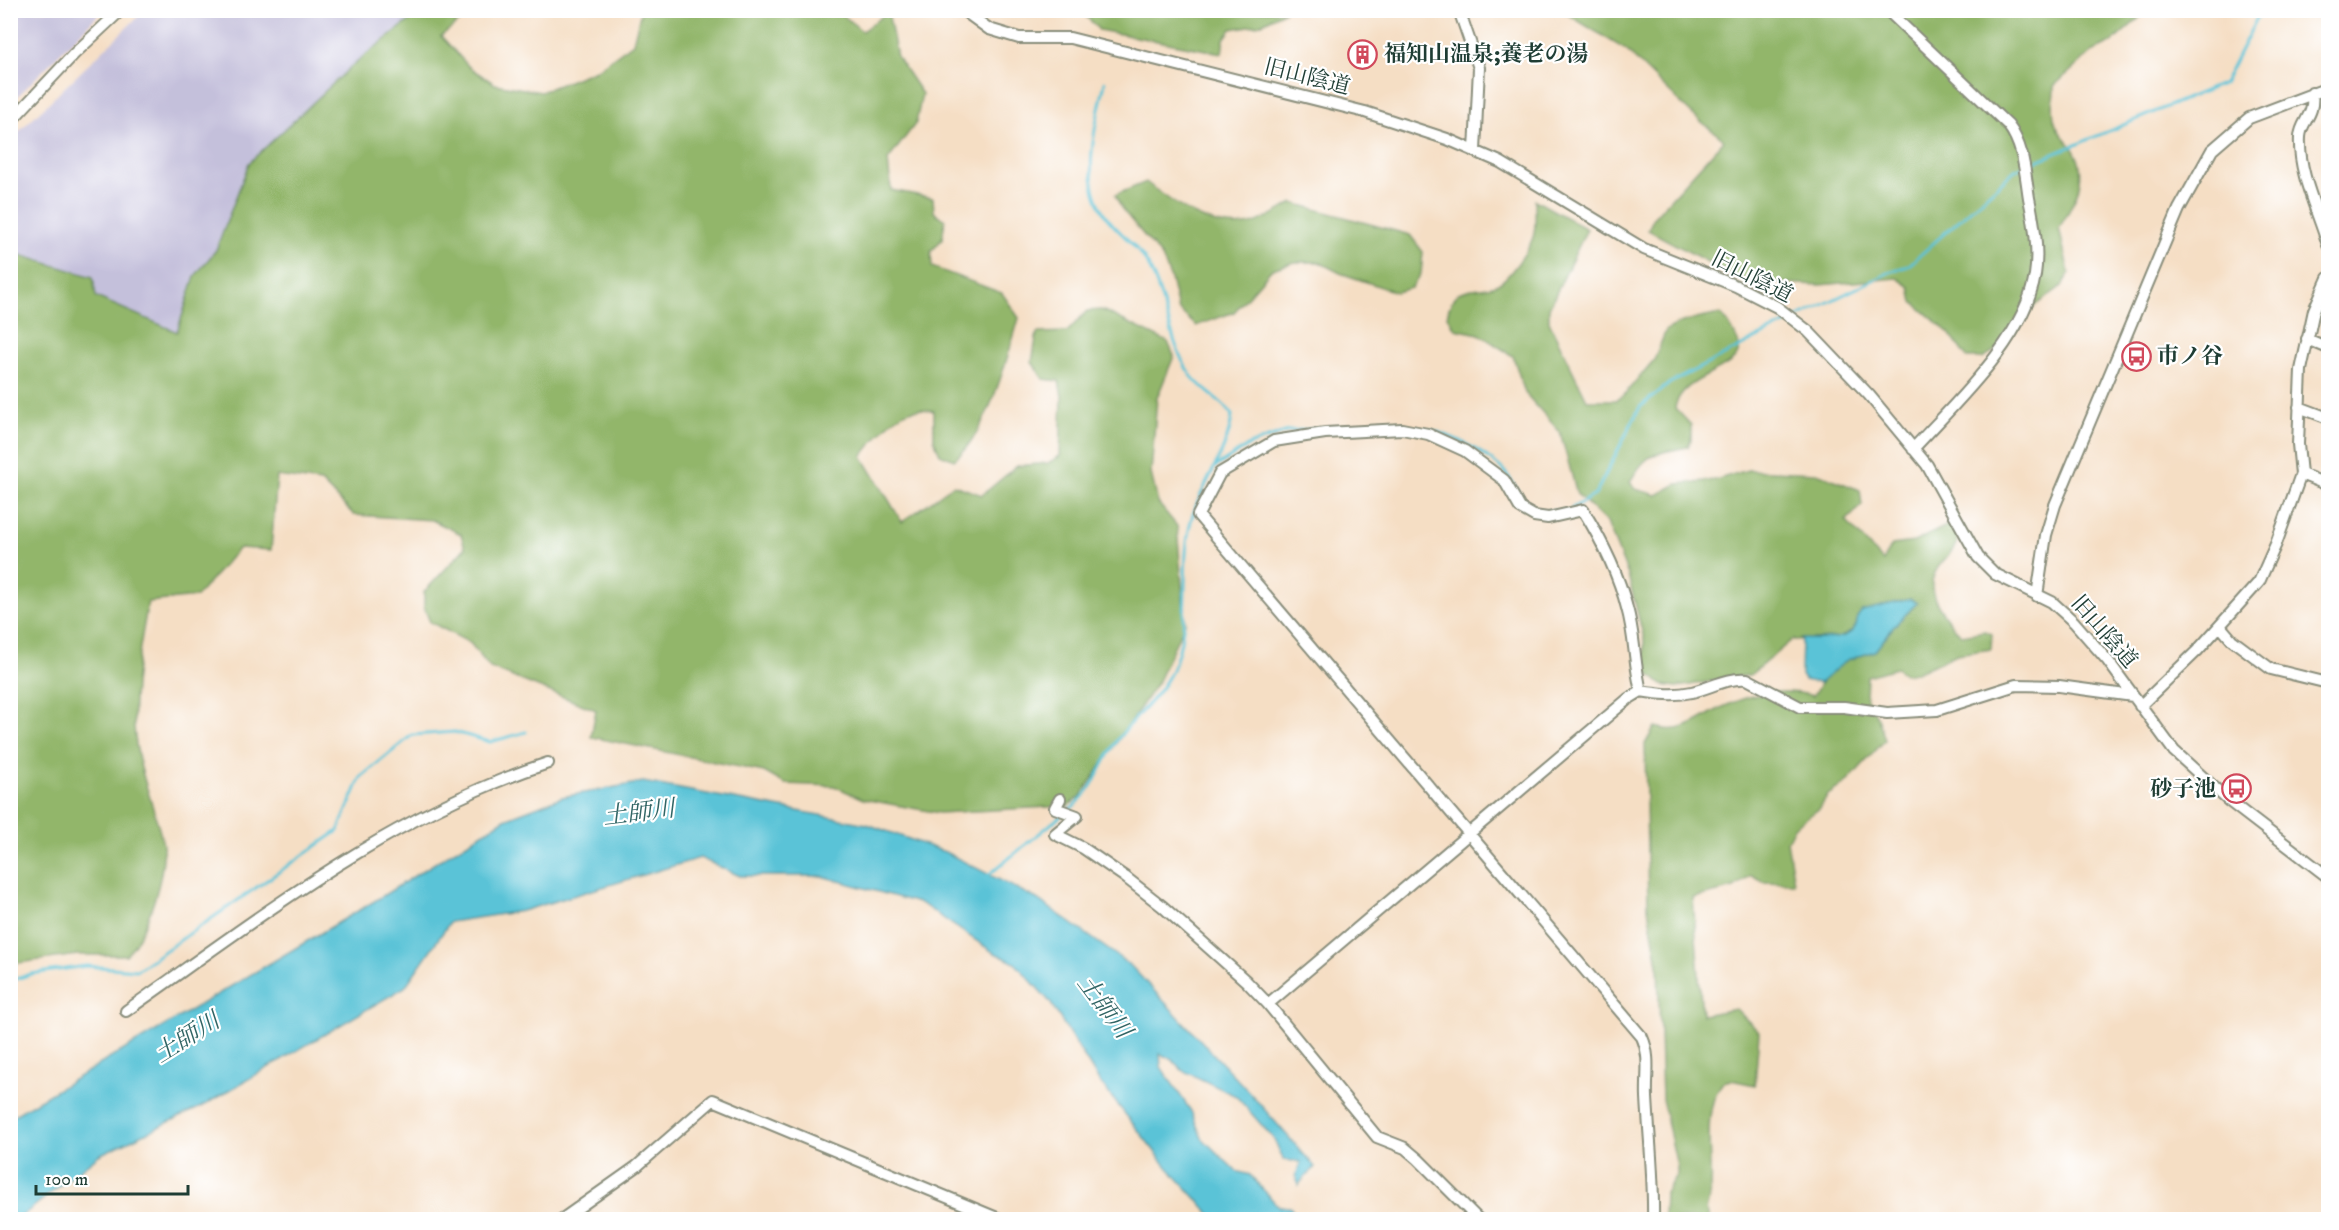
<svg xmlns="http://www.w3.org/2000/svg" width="2339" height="1230" font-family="'IM FELL DW Pica','Noto Serif JP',serif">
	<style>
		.industrial { fill: #c4c0db }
		.forest { fill: #92b66b; stroke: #587a50; stroke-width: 1.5 }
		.water { fill: #5ac3d7; stroke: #3c8086; stroke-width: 1.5 }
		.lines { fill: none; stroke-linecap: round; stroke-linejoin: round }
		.stream { stroke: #5ac3d7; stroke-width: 3 }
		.minor-casing { stroke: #8a8e7c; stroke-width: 14 }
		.minor { stroke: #fff; stroke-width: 10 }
		.labels { text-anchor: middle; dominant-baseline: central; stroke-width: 4.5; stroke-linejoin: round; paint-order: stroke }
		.poi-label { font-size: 22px; font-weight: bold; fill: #1f3d34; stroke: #fff; text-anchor: start }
		.street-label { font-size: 22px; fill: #1f3d34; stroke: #fff }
		.water-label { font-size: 24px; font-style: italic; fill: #316565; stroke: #fff }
	</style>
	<rect width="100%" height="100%" fill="#fff"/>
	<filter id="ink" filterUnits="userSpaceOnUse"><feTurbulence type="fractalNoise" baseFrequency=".0167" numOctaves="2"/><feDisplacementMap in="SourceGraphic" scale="12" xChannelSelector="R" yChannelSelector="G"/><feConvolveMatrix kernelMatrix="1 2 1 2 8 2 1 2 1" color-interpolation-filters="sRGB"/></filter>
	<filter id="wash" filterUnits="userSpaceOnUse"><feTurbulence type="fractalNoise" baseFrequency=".008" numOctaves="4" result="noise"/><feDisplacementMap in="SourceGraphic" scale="24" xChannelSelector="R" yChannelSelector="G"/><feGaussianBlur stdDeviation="1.35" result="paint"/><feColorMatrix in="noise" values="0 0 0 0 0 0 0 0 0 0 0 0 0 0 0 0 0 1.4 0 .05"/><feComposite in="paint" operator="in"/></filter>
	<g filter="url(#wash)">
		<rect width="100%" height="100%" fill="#f5dec4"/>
		<!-- industrial -->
		<path class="industrial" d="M11,10L102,11L11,103L10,11Z
			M144,11H422L356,62L249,163L216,250L195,276L177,332L96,297L92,277L11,252V139Z"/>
		<!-- forest -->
		<path class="forest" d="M422,11H473L441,36L470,68L495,84L541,92L596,70L633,43L641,11H838L862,31L888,12L897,57L922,94L916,123L888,160L891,190L933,198L934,212L945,220L942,239L931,252L932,267L1002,293L1019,318C1007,359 988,433 954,460L940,454L934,440V411C899,402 882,431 862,456L902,522L954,485L982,495L1017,466L1048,463L1060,456L1062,396L1059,381L1043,379L1032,362L1037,333L1067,332L1087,311L1102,310L1168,342L1174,356L1157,398L1151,473L1158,503L1177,526L1185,623L1157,683L1080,797L1067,806L939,813L863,799L834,786L785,784L764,772L591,737L596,710L490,668L470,643L430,622L424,607V592L465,548L461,534L432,520L354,515L321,482L277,476L271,550L239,548L196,597L148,602C141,642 132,683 134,725C136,766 153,801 162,840C169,867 146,936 126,955H78L11,964L10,252L93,277L96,297L177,332L195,276L216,250L249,163L356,62Z
			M1081,11V10L1285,11L1261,24L1231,29L1224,39L1222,53L1099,30Z
			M1562,11H2147L2111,43L2092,52L2054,86C2054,96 2052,108 2054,119C2057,134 2070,141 2076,154C2089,180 2072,207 2059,228L2069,273L2062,286L2036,305L1995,351L1982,358H1967L1949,333L1913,302L1910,287L1897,278L1820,285L1743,281L1648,230L1654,217L1724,140L1692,114L1626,50Z
			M1146,182C1175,205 1213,233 1251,224C1265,220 1280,210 1293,203L1410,235L1423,252L1421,274L1411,288L1396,292L1340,273L1319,262H1295L1272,269L1234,312L1196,326L1178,309L1171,279L1162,257L1122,209L1115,195Z
			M1535,200L1587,229L1549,308V322L1587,400H1616L1623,396L1654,360L1666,330L1682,322L1720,314C1728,320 1732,329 1736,337C1755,372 1681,370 1675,408L1691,425V440L1688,447C1655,454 1647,451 1630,482L1635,489L1657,495L1677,484L1715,480L1748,470L1817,473L1860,490L1862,505L1846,521L1883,561L1892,545L1914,542L1948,525L1955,526C1971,559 1907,563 1943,613C1949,621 1953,629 1962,635L1985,631L1992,634L1991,649L1957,654L1916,673C1907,674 1902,674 1896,668L1867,676L1866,698L1878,718L1885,740L1848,781L1828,795L1820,808L1794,827L1787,841L1794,883L1763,882L1752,875L1734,888L1693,898L1702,1015L1736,1009L1759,1032L1755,1085L1731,1080L1723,1082C1696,1116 1719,1172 1706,1210L1710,1219H1664L1665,1193L1677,1174V1166L1662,1099L1658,964L1648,909L1645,744L1655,727C1683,736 1698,719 1723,707C1750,694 1784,687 1813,696L1823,679L1847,660L1875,651L1894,626L1917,603L1857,624L1853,631L1839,638L1792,640L1750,675L1677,687L1662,685L1644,670V639L1628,575L1607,523L1577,494L1560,432L1525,393L1513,356L1479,334L1455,329L1447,316C1454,281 1471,293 1496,285C1508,280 1532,246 1534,233C1536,223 1535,211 1535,200Z"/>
		<!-- water -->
		<path class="water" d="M1910,599L1917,603L1894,626L1875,651L1847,660L1820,683L1804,680L1801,675L1802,639C1820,639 1859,643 1857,617L1862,611Z
			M643,782L867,824L945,852L1037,899L1130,965L1250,1093L1315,1167L1298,1185L1296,1175L1301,1162L1284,1160L1273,1138L1236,1096L1182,1070L1171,1059L1160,1054L1161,1067L1191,1111L1202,1138L1236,1171L1250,1175L1279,1207H1290L1298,1219H1215L1168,1168L1099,1081L1050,1002L1015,963L993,952L922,904L821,876H740L700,858L522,911L450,922L405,987L201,1107L99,1155L18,1219H11V1117L373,902L505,819L562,797Z"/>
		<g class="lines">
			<!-- stream -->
			<path class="stream" d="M1796,318L1892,271L1908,266L2015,170L2224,83L2261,10
				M1430,430C1454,436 1482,451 1500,467C1522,486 1517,515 1554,511
				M1214,468L1249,445L1288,431L1403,424
				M1572,508L1595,495L1640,407L1670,383L1790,321
				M1070,809C1094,791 1100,766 1116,742C1133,717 1159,698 1172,670C1193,625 1179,573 1190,525C1199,486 1228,455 1232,415C1220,398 1202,391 1190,374C1169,342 1167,301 1149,267C1139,247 1122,236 1108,219C1078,180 1096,125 1105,82
				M986,877L1062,815
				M10,981L31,974L86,966L137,970L338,831L361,777L412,735L455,732L490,742L526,732"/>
		</g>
	</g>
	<g filter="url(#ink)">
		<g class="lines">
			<defs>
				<path id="minor" d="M963,10L989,29L1019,38H1070L1365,112L1447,139L1500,162L1644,249L1736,286L1777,307L1808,331L1869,395L1927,465L1978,557L1995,574L2052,602L2074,622L2108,661L2174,751L2229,801L2328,877
					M1459,10L1479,68L1475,151
					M1887,10L2008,125C2024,146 2025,173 2029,198C2034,223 2039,250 2035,275C2025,339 1955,403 1913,449
					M2312,93C2315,117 2301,120 2300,137C2298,173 2318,211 2328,245
					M10,122L74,54L121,10
					M2307,339L2328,348
					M2299,407L2328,418
					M2301,474L2328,485
					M2037,596L2046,535L2055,505L2179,209L2212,150L2249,118L2328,88
					M2220,626L2232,640L2271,669L2328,683
					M1641,691C1634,664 1635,635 1627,608C1618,572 1602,541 1583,510L1548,518L1534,516L1520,508L1504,480L1465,451L1428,434L1402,429L1325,433L1274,441L1220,473L1198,515L1642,1037C1651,1057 1646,1075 1647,1097C1649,1138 1654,1178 1653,1220
					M2140,706L2197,651L2259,582L2276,544L2301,474L2298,444L2301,370L2314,310L2328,278
					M1060,799L1055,808L1077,816L1055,834L1083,848L1125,877L1162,906L1246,981L1268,1004L1377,1137L1405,1148L1418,1159L1479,1220
					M1268,1004L1628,699L1641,691C1659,694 1674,696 1692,692C1710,688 1728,677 1747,679L1800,707H1844L1887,713L1937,710L2016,685L2059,686L2133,696
					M126,1011C260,917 391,814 548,763
					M561,1220L636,1167L713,1100L1002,1220"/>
			</defs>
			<!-- minor casing -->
			<use href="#minor" class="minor-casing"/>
			<!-- minor -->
			<use href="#minor" class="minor"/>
		</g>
	</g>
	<!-- icons -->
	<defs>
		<symbol id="building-ring" viewBox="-11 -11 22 22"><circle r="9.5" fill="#fff" stroke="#d1495b" stroke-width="1.5"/><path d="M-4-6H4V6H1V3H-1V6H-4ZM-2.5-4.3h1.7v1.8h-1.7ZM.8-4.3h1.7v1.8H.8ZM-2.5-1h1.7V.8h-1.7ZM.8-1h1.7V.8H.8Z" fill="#d1495b"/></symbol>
		<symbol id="bus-ring" viewBox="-11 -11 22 22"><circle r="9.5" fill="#fff" stroke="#d1495b" stroke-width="1.5"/><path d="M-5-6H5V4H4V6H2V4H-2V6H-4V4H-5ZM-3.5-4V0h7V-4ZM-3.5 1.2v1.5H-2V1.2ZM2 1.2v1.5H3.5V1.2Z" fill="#d1495b"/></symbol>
	</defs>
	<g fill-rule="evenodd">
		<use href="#building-ring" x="1346" y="38" width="33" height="33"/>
		<use href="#bus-ring" x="2120" y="340" width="33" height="33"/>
		<use href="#bus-ring" x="2220" y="772" width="33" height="33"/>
	</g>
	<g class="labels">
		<!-- poi labels -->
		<g class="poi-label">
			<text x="1384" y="54">福知山温泉;養老の湯</text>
			<text x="2157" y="356">市ノ谷</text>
			<text x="2216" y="789" text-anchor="end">砂子池</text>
		</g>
		<!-- street labels -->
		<g class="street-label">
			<text transform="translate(1307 77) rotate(14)">旧山陰道</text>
			<text transform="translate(1752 277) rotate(27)">旧山陰道</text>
			<text transform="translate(2104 632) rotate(49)">旧山陰道</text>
		</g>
		<!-- water labels -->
		<g class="water-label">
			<text transform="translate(639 813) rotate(-7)">土師川</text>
			<text transform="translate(1104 1007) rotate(53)">土師川</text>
			<text transform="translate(187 1038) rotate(-32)">土師川</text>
		</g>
	</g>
	<!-- margin -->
	<rect width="2339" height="1230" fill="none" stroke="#fff" stroke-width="36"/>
	<!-- scale -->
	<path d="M36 1185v9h152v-9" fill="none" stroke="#1f3d34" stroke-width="3"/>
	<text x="45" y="1185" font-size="18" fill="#1f3d34" stroke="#ffffff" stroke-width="4.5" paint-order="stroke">100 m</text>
</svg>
